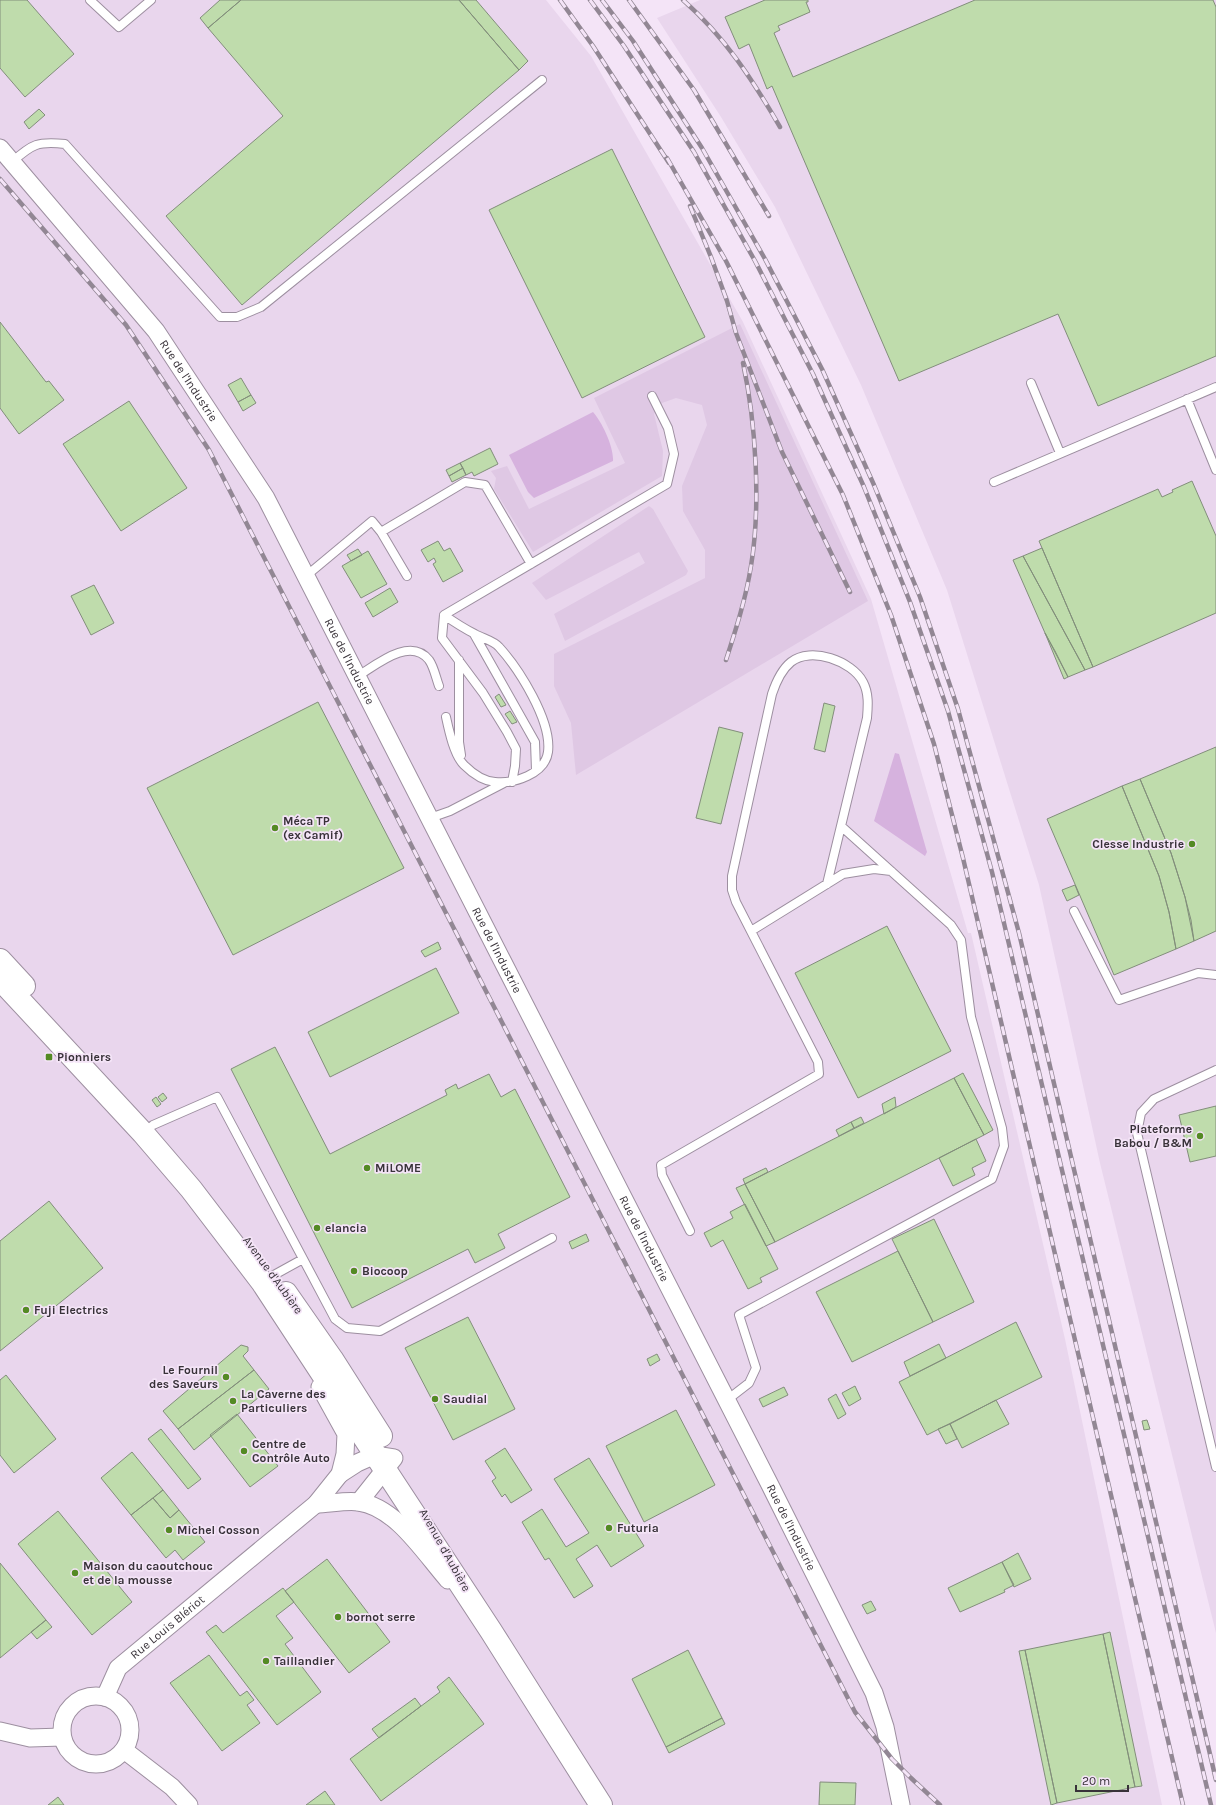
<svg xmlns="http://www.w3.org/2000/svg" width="1216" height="1805" font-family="Karla,sans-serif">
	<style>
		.built { fill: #e9d6ed }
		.green { fill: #dfc8e4 }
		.water { fill: #d6b2de }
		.building { fill: #bfdcac; stroke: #828e7b }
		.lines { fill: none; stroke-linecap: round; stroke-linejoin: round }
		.lane-casing { stroke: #9d8fa0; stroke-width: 10 }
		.street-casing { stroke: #9d8fa0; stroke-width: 19 }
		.secondary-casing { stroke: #9d8fa0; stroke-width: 24 }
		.lane { stroke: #fff; stroke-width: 8 }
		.street { stroke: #fff; stroke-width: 17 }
		.secondary { stroke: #fff; stroke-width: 22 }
		.rail-casing { stroke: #928794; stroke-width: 4.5 }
		.rail { stroke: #f4e4f7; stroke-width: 3; stroke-dasharray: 9; stroke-linecap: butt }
		.poi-dot { fill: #548a24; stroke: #f4e4f7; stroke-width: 1.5 }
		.labels { text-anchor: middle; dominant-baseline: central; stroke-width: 3.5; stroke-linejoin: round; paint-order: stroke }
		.street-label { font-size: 12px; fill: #383239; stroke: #f4e4f7 }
		.poi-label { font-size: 12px; font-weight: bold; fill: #383239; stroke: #f4e4f7; text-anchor: start }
	</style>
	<rect width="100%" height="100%" fill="#f4e4f7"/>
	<!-- built -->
	<path class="built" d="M0,0H546L591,56L743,322L871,599L968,933H971L1065,1339L1162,1805H0Z
		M700,0H1216V1633L1100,1163L1039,885L947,590L861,385L775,207L721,117L657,18Z"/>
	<!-- green -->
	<path class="green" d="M740,324L868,601L576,775L571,723L554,686V654L705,578V550L683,511L682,486L707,425L702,405L676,398L662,403L654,414L663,451L662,476L533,552L494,489L496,478L491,471L507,466L529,509L625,463L594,398Z
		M649,506L653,509L688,571L686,575L565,641L554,614L645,563L639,552L546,600L532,583Z"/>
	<!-- water -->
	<path class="water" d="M593,412C602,422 614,447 613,461L534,498L528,492L509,455Z
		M895,753L899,754L927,852L925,856L874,821Z"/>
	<!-- building -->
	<path class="building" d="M0,0H27L74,54L25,97L0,68Z
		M220,0H241L208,28L200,18Z
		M241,0H459L519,70L242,305L166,216L283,116L208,28Z
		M459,0H476L528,61L519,70Z
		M765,0H808V2H806L810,12L778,26L780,30L774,33L793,77L975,0H1213L1216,7V356L1098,406L1058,314L899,381L772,86L767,89L749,44L739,49L725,17Z
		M39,109L45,115L29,129L24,122Z
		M612,149L705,337L582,398L489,210Z
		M0,322L46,382L49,381L64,400L19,434L0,408Z
		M241,378L251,395L238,402L228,385Z
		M251,395L256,403L243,411L238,402Z
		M129,401L187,488L121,531L63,444Z
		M490,448L498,464L474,476L472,472L466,475L460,463Z
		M460,463L463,468L449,476L446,470Z
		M463,468L466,475L452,482L449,476Z
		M1192,481L1216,536V613L1093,667L1039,541L1158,489L1162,497L1173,492L1172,490Z
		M438,541L444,551L450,548L463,571L443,582L433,564L436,562L434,558L428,562L421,550Z
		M1042,548L1093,667L1085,670L1023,556Z
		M358,549L362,555L351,561L347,555Z
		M368,551L387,584L361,598L342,566Z
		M1023,556L1077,655L1085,670L1068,677L1045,633L1013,560Z
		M94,585L114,623L91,635L71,596Z
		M390,588L398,602L373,617L365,603Z
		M1045,633L1055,651L1068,677L1064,679Z
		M499,694L506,705L501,707L495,697Z
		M318,702L404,868L233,955L147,788Z
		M824,703L835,706L825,752L814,749Z
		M510,711L517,722L512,724L505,714Z
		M719,727L743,733L721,824L696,818Z
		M1216,747V931L1194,941L1185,897L1171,853L1140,779Z
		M1140,779L1171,853L1185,897L1191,920L1194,941L1176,949L1169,912L1159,876L1122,786Z
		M1122,786L1159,876L1169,912L1176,949L1114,975L1047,819Z
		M1075,885L1079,895L1067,901L1062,890Z
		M887,926L951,1051L858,1098L795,973Z
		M438,942L441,949L425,957L421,951Z
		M436,968L459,1013L330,1077L308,1032Z
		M275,1047L330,1154L447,1095L445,1090L456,1084L458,1089L489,1074L501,1097L515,1089L570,1197L498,1234L505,1248L475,1263L468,1249L352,1308L231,1069Z
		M963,1073L993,1130L984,1135L954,1078Z
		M954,1078L984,1135L775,1242L745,1184Z
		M163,1093L167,1098L162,1102L158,1097Z
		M156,1097L161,1104L157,1107L152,1100Z
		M895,1097L896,1107L884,1114L882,1104Z
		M1216,1106V1156L1190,1162L1179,1115Z
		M861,1117L864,1123L854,1128L851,1122Z
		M851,1122L854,1128L839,1136L836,1130Z
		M976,1139L986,1161L972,1168L975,1175L953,1186L939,1158Z
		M766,1168L768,1172L745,1184L743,1179Z
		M745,1184L775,1242L766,1246L736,1188Z
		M49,1201L103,1268L0,1351V1241Z
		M745,1204L778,1269L760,1278L762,1282L748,1289L723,1240L711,1247L704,1233L733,1218L730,1212Z
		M934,1219L974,1302L933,1322L892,1239Z
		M586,1234L589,1241L572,1249L569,1242Z
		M898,1251L933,1322L852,1362L816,1292Z
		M468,1317L515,1409L453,1440L405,1348Z
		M1016,1322L1042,1377L927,1435L899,1382Z
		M939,1344L946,1358L910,1376L904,1362Z
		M241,1345L248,1347V1351L243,1356L254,1370L178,1429L163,1411Z
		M657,1354L660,1360L650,1366L647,1359Z
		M254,1370L269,1389L194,1450L178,1429Z
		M6,1375L56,1439L14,1473L0,1455V1380Z
		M855,1386L861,1399L849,1406L842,1393Z
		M784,1387L788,1395L763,1407L759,1399Z
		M836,1394L846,1414L838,1419L828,1399Z
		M996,1400L1009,1424L962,1448L950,1424Z
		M676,1410L715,1485L644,1522L606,1446Z
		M237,1414L278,1466L250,1487L210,1435Z
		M1147,1420L1150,1429L1144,1430L1142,1421Z
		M950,1424L957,1439L946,1444L938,1429Z
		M161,1429L201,1479L188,1489L148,1439Z
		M505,1448L532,1490L511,1503L505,1494L502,1497L492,1481L496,1478L485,1461Z
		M132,1452L163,1490L131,1515L101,1478Z
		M589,1458L644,1546L611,1567L597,1545L576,1559L593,1586L574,1598L549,1558L545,1560L522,1522L542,1509L566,1547L589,1533L554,1479Z
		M163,1490L179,1510L170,1518L153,1498Z
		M153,1498L170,1518L179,1510L205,1542L183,1560L175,1550L166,1558L131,1515Z
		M58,1511L132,1602L92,1635L18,1544Z
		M1018,1553L1031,1579L1014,1587L1002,1562Z
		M327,1559L390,1642L349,1673L285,1591Z
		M1002,1562L1014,1585L1004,1590L1005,1592L960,1612L948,1588Z
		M0,1563L46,1620L0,1658Z
		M283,1588L294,1602L276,1616L293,1638L285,1644L321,1692L277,1725L206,1632L216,1625L223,1633Z
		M871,1601L876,1610L867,1614L862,1605Z
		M46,1620L52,1627L37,1639L31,1632Z
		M1110,1632L1142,1786L1135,1787L1103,1634Z
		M1103,1634L1135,1787L1057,1803L1025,1650Z
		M688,1650L722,1718L666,1747L632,1679Z
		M1025,1650L1057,1803L1051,1805L1019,1651Z
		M209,1655L240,1696L247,1691L254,1700L247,1705L260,1723L222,1751L170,1683Z
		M449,1677L484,1724L381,1801L350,1759L440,1692L437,1687Z
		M415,1698L421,1706L379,1738L372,1729Z
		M722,1718L725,1724L669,1753L666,1747Z
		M820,1782L856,1783L855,1805H819Z
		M325,1791L335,1805H306Z
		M58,1797L64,1805H48Z"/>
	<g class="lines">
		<defs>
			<path id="lane" d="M90,0L119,27L151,0
				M12,162C32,144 38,141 65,144L220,317H237L261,307L542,80
				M1031,383L1060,453
				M1187,399L1216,470
				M994,482L1216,387
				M381,532L465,482L485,485L531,564
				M306,576L372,521L381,532L407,576
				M444,615L667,484L674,454L668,428L652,396
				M474,634L535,742L536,770
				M459,660V742L461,755
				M358,676C376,665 410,636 429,660C434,667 436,678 439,686
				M446,717C449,731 454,755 464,765C472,773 483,781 495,782C514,784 545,774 548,752C552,721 519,669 499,647C494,641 482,638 475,634C465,629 454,622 444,615L442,638L483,693L507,732L516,749L515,766L512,782
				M430,818L450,811L504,783
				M827,884L841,826
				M1074,911L1119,1000L1198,973L1216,975
				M751,931L843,874L874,869L891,871
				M1216,1070L1154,1099L1141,1113L1137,1133L1216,1467
				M143,1133L153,1125L217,1097L335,1319L347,1328L380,1331L552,1238
				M690,1231L662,1175L661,1165L819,1074L818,1062L736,902L732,890V876L772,694C776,682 781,670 791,662C811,646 852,661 863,682C869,693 868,706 867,718L841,826L951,925L961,940L971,1017L1002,1128L1004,1146L992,1179L739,1315L756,1368L749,1383L727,1400
				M274,1275L303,1259"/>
			<g id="street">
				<path id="s1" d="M0,148L156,331L266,498L770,1485L874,1693L885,1727L901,1805"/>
				<path d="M340,1474L357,1463L375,1455L394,1458L359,1502"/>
				<path d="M316,1504C329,1504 346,1500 359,1502C396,1507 425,1554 448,1580"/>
				<circle cx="96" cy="1730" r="34"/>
				<path id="s2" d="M105,1697L118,1668L316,1504L340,1474L345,1454L346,1434L320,1387"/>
				<path d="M0,1731L30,1738L62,1737"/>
				<path d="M124,1750L172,1787L189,1805"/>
			</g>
			<path id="secondary" d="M0,960L24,986
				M0,979L143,1133L191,1189L262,1282L491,1631L601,1805
				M286,1293L332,1359L381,1436"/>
		</defs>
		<!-- lane casing -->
		<use href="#lane" class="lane-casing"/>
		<!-- street casing -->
		<use href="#street" class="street-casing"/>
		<!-- secondary casing -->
		<use href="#secondary" class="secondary-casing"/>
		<!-- lane -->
		<use href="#lane" class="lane"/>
		<!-- street -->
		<use href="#street" class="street"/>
		<!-- secondary -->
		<use href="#secondary" class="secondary"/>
		<defs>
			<path id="rail" d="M560,0L593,46L669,163
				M590,0L624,46L694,152L755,261L813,374L864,487L910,602L948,711L992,872L1211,1805
				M602,0L633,41L702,148L765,259L822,369L874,485L920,597L958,709L1019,933L1216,1780
				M629,0L694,90L769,216
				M683,0C725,37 752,79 780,127
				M667,158L726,261L843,495L891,615L934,744L963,858L1183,1805
				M0,179L126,325L209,450L855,1712L892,1759L911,1778L940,1805
				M690,206L711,257L727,301L736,333L782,452L850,592
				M726,660C736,629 746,598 751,566C761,506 756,423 743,363"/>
		</defs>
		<!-- rail casing -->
		<use href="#rail" class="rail-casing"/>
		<!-- rail -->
		<use href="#rail" class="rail"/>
	</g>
	<!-- markers -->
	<g class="poi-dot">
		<circle cx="275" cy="828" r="4"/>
		<circle cx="1192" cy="844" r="4"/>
		<rect x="45" y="1053" width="8" height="8" rx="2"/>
		<circle cx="1200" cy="1136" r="4"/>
		<circle cx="367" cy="1168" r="4"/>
		<circle cx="317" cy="1228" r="4"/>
		<circle cx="354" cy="1271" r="4"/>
		<circle cx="26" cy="1310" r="4"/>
		<circle cx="226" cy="1377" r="4"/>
		<circle cx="435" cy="1399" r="4"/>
		<circle cx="233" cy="1401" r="4"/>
		<circle cx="244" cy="1451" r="4"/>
		<circle cx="609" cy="1528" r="4"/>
		<circle cx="169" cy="1530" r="4"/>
		<circle cx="75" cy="1573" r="4"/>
		<circle cx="338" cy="1617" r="4"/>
		<circle cx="266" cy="1661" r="4"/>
	</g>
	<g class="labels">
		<!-- street labels -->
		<g class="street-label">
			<text stroke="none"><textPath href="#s1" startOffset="300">Rue de l'Industrie</textPath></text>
			<text stroke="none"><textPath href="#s1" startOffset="624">Rue de l'Industrie</textPath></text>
			<text stroke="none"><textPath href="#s1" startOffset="948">Rue de l'Industrie</textPath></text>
			<text stroke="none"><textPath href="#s1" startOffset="1272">Rue de l'Industrie</textPath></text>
			<text transform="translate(273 1275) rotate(54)">Avenue d'Aubière</text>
			<text stroke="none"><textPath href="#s1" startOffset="1596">Rue de l'Industrie</textPath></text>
			<text transform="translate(445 1550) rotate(61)">Avenue d'Aubière</text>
			<text stroke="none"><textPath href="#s2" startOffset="96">Rue Louis Blériot</textPath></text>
		</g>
		<!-- poi labels -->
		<g class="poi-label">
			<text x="283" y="821">Méca TP<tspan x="283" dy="14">(ex Camif)</tspan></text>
			<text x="1184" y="844" text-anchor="end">Clesse Industrie</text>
			<text x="57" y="1057">Pionniers</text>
			<text x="1192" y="1129" text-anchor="end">Plateforme<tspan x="1192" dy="14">Babou / B&amp;M</tspan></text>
			<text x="375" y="1168">MiLOME</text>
			<text x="325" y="1228">elancia</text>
			<text x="362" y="1271">Biocoop</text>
			<text x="34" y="1310">Fuji Electrics</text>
			<text x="218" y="1370" text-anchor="end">Le Fournil<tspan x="218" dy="14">des Saveurs</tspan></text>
			<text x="241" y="1394">La Caverne des<tspan x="241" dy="14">Particuliers</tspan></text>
			<text x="443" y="1399">Saudial</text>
			<text x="252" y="1444">Centre de<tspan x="252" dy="14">Contrôle Auto</tspan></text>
			<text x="617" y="1528">Futuria</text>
			<text x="177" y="1530">Michel Cosson</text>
			<text x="83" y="1566">Maison du caoutchouc<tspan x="83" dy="14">et de la mousse</tspan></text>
			<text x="346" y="1617">bornot serre</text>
			<text x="274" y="1661">Taillandier</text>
		</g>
	</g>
	<!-- scale -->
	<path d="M1076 1785v6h52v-6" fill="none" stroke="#383239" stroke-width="2"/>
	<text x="1082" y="1785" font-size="12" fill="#383239" stroke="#f4e4f7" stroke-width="3" paint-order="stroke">20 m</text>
</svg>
